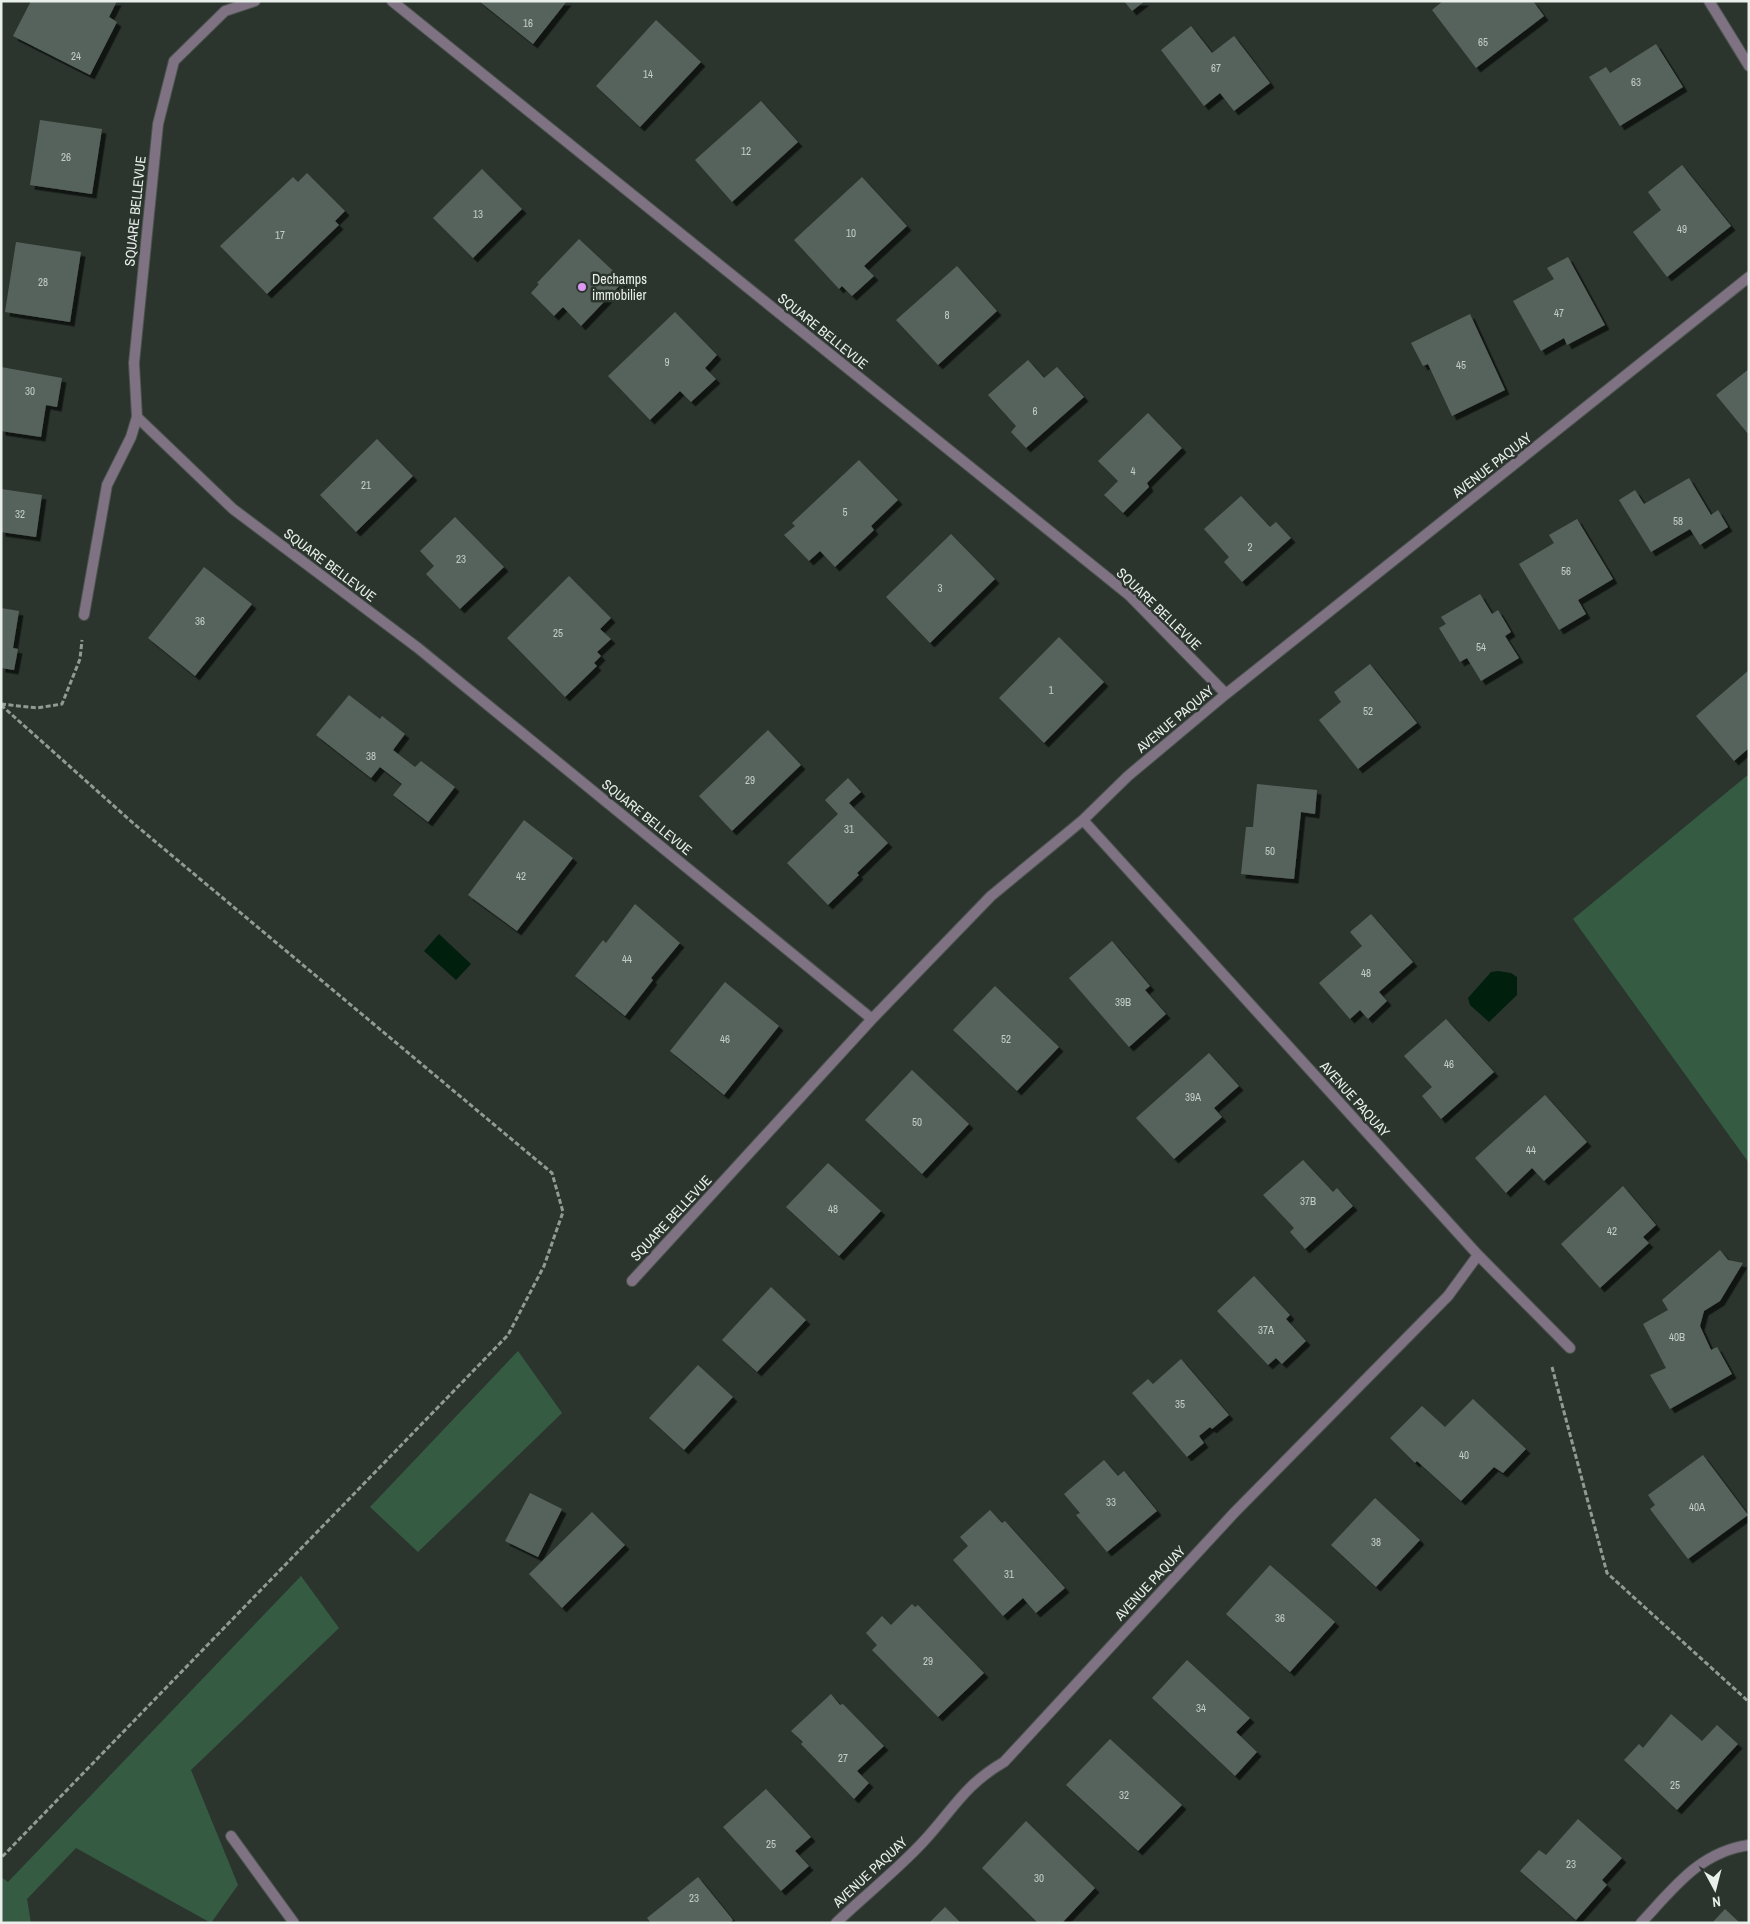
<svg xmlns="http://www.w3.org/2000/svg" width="1750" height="1924" font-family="'Archivo Narrow',sans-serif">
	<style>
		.green { fill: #365b43 }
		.water { fill: #001f0d }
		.building { fill: #57635b; filter: url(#shadow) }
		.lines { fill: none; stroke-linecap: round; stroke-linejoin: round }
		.minor-casing { stroke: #49534c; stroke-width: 12 }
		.path { stroke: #929a94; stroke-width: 3; stroke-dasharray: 5 2.5; stroke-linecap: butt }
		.minor { stroke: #7f7283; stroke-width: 10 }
		.poi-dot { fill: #dc99f4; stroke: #2b352e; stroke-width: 2 }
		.labels { text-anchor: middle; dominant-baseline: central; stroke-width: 5; stroke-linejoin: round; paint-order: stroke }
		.number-label { font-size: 11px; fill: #c4ccc6 }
		.street-label { font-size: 14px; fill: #e9efea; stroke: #2b352e }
		.poi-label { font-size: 14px; fill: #e9efea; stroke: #2b352e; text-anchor: start }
	</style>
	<defs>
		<filter id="shadow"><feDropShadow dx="4.5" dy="4.5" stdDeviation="0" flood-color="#0009"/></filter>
	</defs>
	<rect width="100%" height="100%" fill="#2b352e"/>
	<!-- green -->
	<path class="green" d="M1749,774V1163L1573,919Z
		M518,1351L562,1413L418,1552L370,1507Z
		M301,1576L339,1628L191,1770L238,1885L211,1923L76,1848L27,1899L31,1923H1V1877L8,1882Z"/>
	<!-- water -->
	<path class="water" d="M439,934L471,964L456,980L424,951Z
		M1498,971L1511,973L1517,977V995L1489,1022L1470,1005L1468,998L1491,972Z"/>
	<!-- building -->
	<path class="building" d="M31,1H117L109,17L117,22L90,75L13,36Z
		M479,1H567L533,44Z
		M1124,1H1145L1132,11Z
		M1443,1H1533L1544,16L1476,68L1432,10Z
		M656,20L701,62L640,127L596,86Z
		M1191,26L1212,53L1234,36L1270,83L1234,111L1220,93L1204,106L1161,50Z
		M1656,44L1683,87L1620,126L1589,77L1606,67L1610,73Z
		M761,101L798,142L732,202L695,160Z
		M40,120L102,129L92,194L30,185Z
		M1682,165L1731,226L1667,277L1633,232L1661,210L1648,192Z
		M482,169L522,209L473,258L433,218Z
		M307,173L345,211L335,221L339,225L267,294L220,246L293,177L298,182Z
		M862,177L907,226L864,266L874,276L852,296L842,286L839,289L794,240Z
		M579,239L624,281L581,326L563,307L554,316L531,293L539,284L537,283Z
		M16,242L81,252L70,322L5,312Z
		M1568,257L1605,325L1567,345L1564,338L1541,351L1513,301L1554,279L1547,268Z
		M957,266L997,311L938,365L896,320Z
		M675,312L717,355L705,368L716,379L691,402L680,391L650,420L608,376Z
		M1470,314L1505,390L1452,416L1428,364L1423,366L1411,343Z
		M1028,360L1044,378L1057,367L1084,397L1026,448L1011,432L1016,426L988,395Z
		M1,367L62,378L57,407L46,405L41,437L1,431Z
		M1749,369V435L1716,395Z
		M1148,413L1182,448L1147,483L1149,487L1123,513L1104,495L1118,481L1098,461Z
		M377,439L413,476L356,532L320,495Z
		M859,460L898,500L871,526L874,530L835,567L820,551L809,561L784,535L795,526L792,523Z
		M1689,478L1711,515L1718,510L1728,527L1700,545L1690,529L1651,552L1619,500L1635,490L1644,504Z
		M1,489L42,495L36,537L1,532Z
		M1241,496L1270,527L1276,522L1291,538L1242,582L1224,562L1229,557L1204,529Z
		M455,517L504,567L460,609L426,574L434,566L420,551Z
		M1577,519L1613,579L1578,600L1586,614L1559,630L1519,564L1554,543L1549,535Z
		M951,534L995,579L930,643L886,597Z
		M204,567L252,604L195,676L148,638Z
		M569,576L611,618L600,629L611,639L597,652L601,656L594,663L597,666L565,697L507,638Z
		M1480,594L1492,614L1498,610L1511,632L1505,636L1519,658L1481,681L1467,658L1460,662L1439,628L1446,624L1441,617Z
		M1,608L19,611L13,648L18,649L14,670L1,668Z
		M1059,637L1104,682L1044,743L999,698Z
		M1370,664L1417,723L1358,769L1319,720L1341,702L1334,692Z
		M1749,670V748L1734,761L1696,716Z
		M349,695L380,719L382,716L405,734L393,750L415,767L421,761L455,787L428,822L393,795L402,784L380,767L371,778L316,735Z
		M768,730L801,765L732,831L699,796Z
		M848,778L861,792L849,803L888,843L857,873L859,875L828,905L787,863L838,814L825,800Z
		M1257,784L1317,790L1315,814L1301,812L1294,879L1241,874L1246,827H1253Z
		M524,820L573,858L517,931L468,895Z
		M635,904L680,943L651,978L653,980L625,1016L575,976L603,940L606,943Z
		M1371,914L1413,962L1379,992L1387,1001L1368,1019L1360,1010L1350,1019L1319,983L1362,946L1350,932Z
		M1112,941L1150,986L1145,990L1166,1014L1129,1047L1069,978Z
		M725,982L779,1026L724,1095L670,1051Z
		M995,986L1059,1047L1017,1091L953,1030Z
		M1446,1019L1494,1072L1441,1119L1422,1096L1432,1087L1404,1056Z
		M1209,1053L1239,1086L1214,1108L1222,1117L1174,1159L1136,1118Z
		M912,1070L969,1124L922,1174L865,1120Z
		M1545,1095L1587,1142L1544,1181L1532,1168L1506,1193L1475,1158Z
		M1303,1160L1333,1192L1337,1188L1353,1206L1305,1249L1290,1232L1294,1228L1263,1195Z
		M828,1163L881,1211L839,1256L786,1207Z
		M1623,1186L1656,1225L1643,1237L1649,1243L1600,1288L1561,1244Z
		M1720,1250L1728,1260L1743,1263L1720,1301L1704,1311L1700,1326L1711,1350L1717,1347L1732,1374L1670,1409L1650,1375L1666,1368L1643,1324L1668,1310L1662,1300Z
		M1254,1276L1290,1315L1286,1319L1306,1341L1282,1364L1276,1358L1268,1365L1217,1311Z
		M771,1287L806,1320L757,1372L722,1340Z
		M1181,1359L1229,1415L1212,1429L1210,1427L1199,1436L1204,1443L1187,1457L1132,1393L1148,1379L1153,1384Z
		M698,1365L733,1397L684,1450L649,1418Z
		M1473,1399L1526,1449L1503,1473L1494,1467L1461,1501L1417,1461L1415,1463L1390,1438L1422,1406L1445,1427Z
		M1703,1455L1748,1515L1688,1559L1650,1509L1655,1505L1648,1495Z
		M1104,1460L1118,1476L1124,1471L1157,1511L1107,1552L1076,1515L1080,1513L1064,1494Z
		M530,1493L562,1509L538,1557L505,1541Z
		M1375,1498L1420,1540L1376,1587L1331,1545Z
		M990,1510L1002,1523L1005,1521L1065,1588L1036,1613L1023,1598L1003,1616L953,1560L968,1546L960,1537Z
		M592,1512L625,1545L562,1608L529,1574Z
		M1270,1565L1335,1622L1290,1672L1226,1614Z
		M912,1604L915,1607L918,1605L984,1673L938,1717L872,1650L877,1645L866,1633L882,1616L891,1625Z
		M1187,1660L1250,1718L1236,1732L1257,1752L1235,1776L1152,1698Z
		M831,1694L840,1705L843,1704L884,1746L857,1771L869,1783L854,1799L801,1744L803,1742L791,1731Z
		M1671,1714L1702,1741L1717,1725L1738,1744L1677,1810L1624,1760L1639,1744L1643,1748Z
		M1110,1739L1182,1805L1138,1851L1066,1785Z
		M766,1789L811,1837L795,1851L809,1866L781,1891L723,1827Z
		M1578,1819L1622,1858L1602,1880L1607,1885L1576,1920L1520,1871L1539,1850L1546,1855Z
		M1026,1821L1095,1888L1062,1923H1038L982,1868Z
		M698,1877L733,1920L730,1923H651L647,1918Z
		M945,1907L961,1923H929Z
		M1725,1909L1740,1923H1712Z"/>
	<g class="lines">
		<defs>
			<path id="minor" d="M255,1L225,11L174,61L158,124L134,363L137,417L233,509L418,648L872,1019
				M392,1L1129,595L1226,694
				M1709,1L1749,66
				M84,615L107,485L131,437L137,417
				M1083,820L1478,1255L1570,1348
				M632,1281L872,1019L991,896L1083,820L1128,776L1226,694L1749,277
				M231,1836L294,1923
				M836,1923C864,1896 896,1871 923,1842C953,1810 964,1785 1004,1762L1234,1513L1448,1296L1478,1255
				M1641,1923C1673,1889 1699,1852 1749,1845"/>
		</defs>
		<!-- minor casing -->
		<use href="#minor" class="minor-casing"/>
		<!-- path -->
		<path class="path" d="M1,704L37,708L62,704L80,659L82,640
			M1,705L133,823L552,1173L563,1212L544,1266L508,1335L1,1858
			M1552,1367L1607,1573L1749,1702"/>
		<!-- minor -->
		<use href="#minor" class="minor"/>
	</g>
	<!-- markers -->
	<circle class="poi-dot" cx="582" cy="287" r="5"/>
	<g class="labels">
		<!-- number labels -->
		<g class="number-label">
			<text x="528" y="23">16</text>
			<text x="1483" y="42">65</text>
			<text x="76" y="56">24</text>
			<text x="1216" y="68">67</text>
			<text x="648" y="74">14</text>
			<text x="1636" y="82">63</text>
			<text x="746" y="151">12</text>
			<text x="66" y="157">26</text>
			<text x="478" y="214">13</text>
			<text x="1682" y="229">49</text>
			<text x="851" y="233">10</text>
			<text x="280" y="235">17</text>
			<text x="43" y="282">28</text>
			<text x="1559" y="313">47</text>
			<text x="947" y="315">8</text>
			<text x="667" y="362">9</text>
			<text x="1461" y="365">45</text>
			<text x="30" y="391">30</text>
			<text x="1035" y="411">6</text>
			<text x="1133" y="471">4</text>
			<text x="366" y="485">21</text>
			<text x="845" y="512">5</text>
			<text x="20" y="514">32</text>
			<text x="1678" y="521">58</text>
			<text x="1250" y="547">2</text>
			<text x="461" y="559">23</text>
			<text x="1566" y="571">56</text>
			<text x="940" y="588">3</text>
			<text x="200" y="621">36</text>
			<text x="558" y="633">25</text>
			<text x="1481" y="647">54</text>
			<text x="1051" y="690">1</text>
			<text x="1368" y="711">52</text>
			<text x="371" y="756">38</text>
			<text x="750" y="780">29</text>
			<text x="849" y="829">31</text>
			<text x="1270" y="851">50</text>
			<text x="521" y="876">42</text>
			<text x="627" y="959">44</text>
			<text x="1366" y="973">48</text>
			<text x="1123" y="1002">39B</text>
			<text x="725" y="1039">46</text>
			<text x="1006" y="1039">52</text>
			<text x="1449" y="1064">46</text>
			<text x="1193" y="1097">39A</text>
			<text x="917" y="1122">50</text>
			<text x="1531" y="1150">44</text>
			<text x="1308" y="1201">37B</text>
			<text x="833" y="1209">48</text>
			<text x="1612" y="1231">42</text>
			<text x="1266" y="1330">37A</text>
			<text x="1677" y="1337">40B</text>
			<text x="1180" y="1404">35</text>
			<text x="1464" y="1455">40</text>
			<text x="1111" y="1502">33</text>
			<text x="1697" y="1507">40A</text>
			<text x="1376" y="1542">38</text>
			<text x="1009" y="1574">31</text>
			<text x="1280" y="1618">36</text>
			<text x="928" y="1661">29</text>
			<text x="1201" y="1708">34</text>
			<text x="843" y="1758">27</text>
			<text x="1675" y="1785">25</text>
			<text x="1124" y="1795">32</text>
			<text x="771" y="1844">25</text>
			<text x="1571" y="1864">23</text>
			<text x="1039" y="1878">30</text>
			<text x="694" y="1898">23</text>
		</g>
		<!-- street labels -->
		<g class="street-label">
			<text transform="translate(135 211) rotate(-84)">SQUARE BELLEVUE</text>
			<text transform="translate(823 331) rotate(39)">SQUARE BELLEVUE</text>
			<text transform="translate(1492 465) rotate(-38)">AVENUE PAQUAY</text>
			<text transform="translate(330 565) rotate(37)">SQUARE BELLEVUE</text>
			<text transform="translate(1159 609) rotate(44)">SQUARE BELLEVUE</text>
			<text transform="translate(1175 719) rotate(-40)">AVENUE PAQUAY</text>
			<text transform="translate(647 817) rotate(39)">SQUARE BELLEVUE</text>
			<text transform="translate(1355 1099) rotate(48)">AVENUE PAQUAY</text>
			<text transform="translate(671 1218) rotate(-47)">SQUARE BELLEVUE</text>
			<text transform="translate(1150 1583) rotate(-47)">AVENUE PAQUAY</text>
			<text transform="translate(870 1872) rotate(-43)">AVENUE PAQUAY</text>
		</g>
		<!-- poi labels -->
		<g class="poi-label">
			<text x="592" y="279">Dechamps<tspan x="592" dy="16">immobilier</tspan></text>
		</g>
	</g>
	<!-- border -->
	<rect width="1750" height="1924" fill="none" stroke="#e9efea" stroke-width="5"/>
	<!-- north arrow -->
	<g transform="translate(1715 1889) rotate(173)" stroke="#2b352e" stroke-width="4" paint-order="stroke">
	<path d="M0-4L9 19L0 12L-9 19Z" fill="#e9efea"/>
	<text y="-8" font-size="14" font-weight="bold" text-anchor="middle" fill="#e9efea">N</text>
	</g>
</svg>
